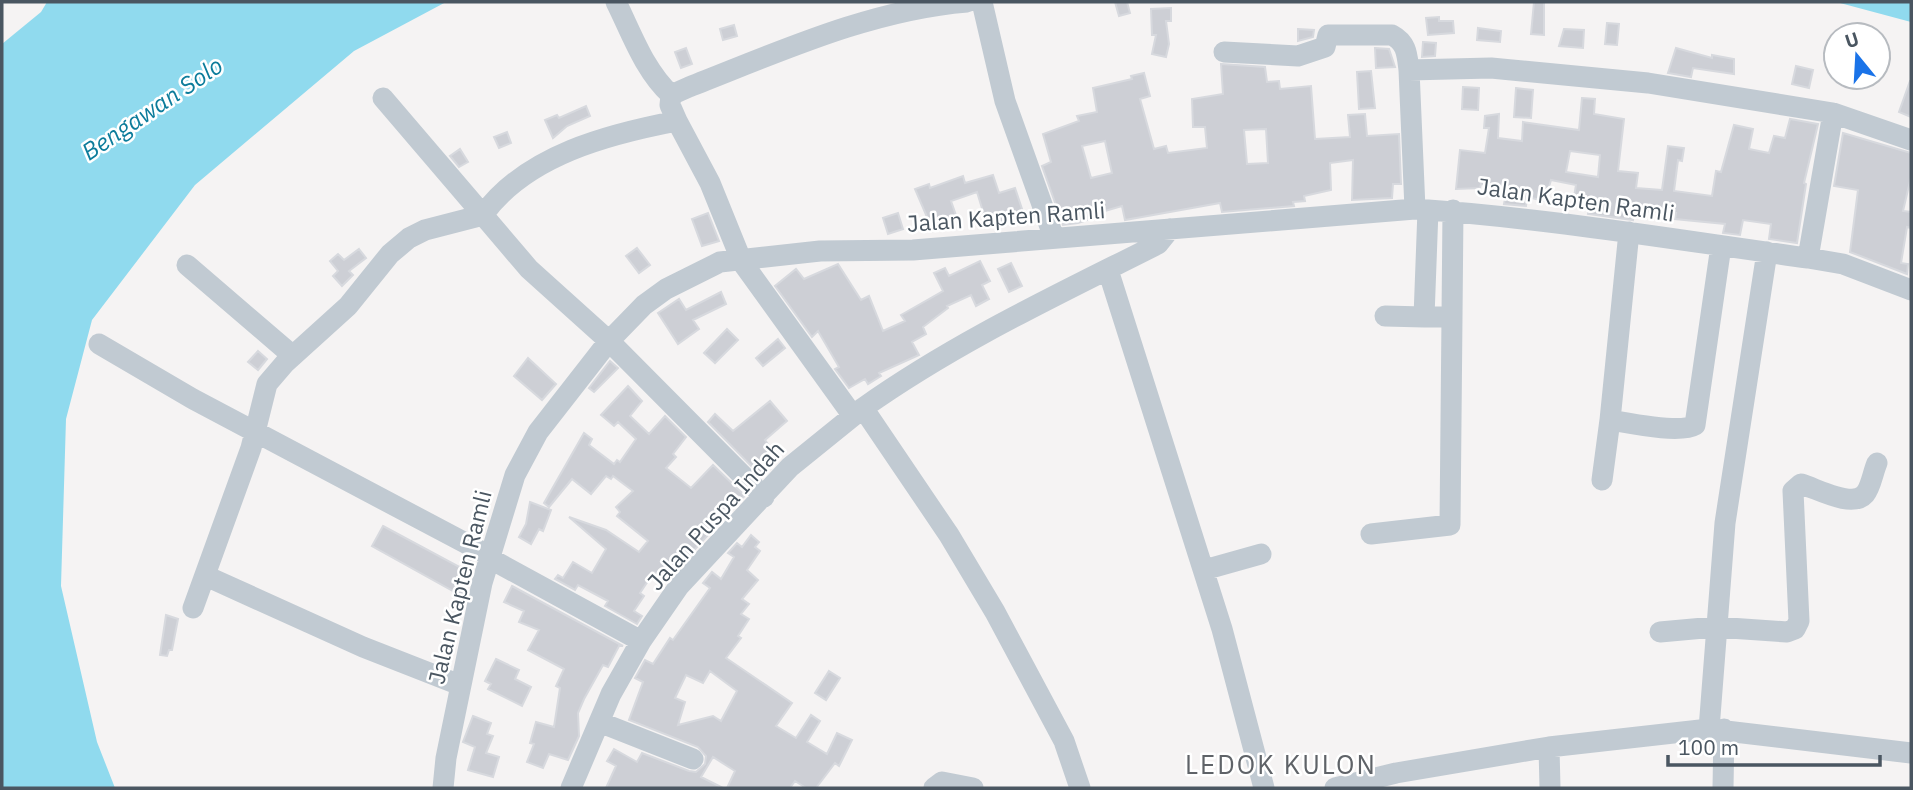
<svg xmlns="http://www.w3.org/2000/svg" width="1913" height="790" font-family="'IBM Plex Sans',sans-serif">
	<style>
		.water { fill: #90daee }
		.building { fill: #cdcfd5; stroke: #d7d9de; stroke-width: 2; fill-rule: evenodd }
		.lines { fill: none; stroke-linecap: round; stroke-linejoin: round }
		.minor { stroke: #c1cad2; stroke-width: 21 }
		.labels { text-anchor: middle; dominant-baseline: central; stroke-width: 5; stroke-linejoin: round; paint-order: stroke }
		.street-label { font-size: 23px; fill: #4a5661; stroke: #fff }
		.water-label { font-size: 24px; font-style: italic; fill: #0c7c9b; stroke: #fff }
		.quarter-label { font-size: 26px; letter-spacing: 2px; fill: #5f6368; stroke: #fff }
	</style>
	<rect width="100%" height="100%" fill="#f5f3f3"/>
	<!-- water -->
	<path class="water" d="M47,2H446L354,51L195,185L92,320L66,419L61,586L97,742L115,788H2V44L41,12Z
		M1835,2H1911V22L1840,3Z"/>
	<!-- building -->
	<path class="building" d="M1115,2H1127L1130,13L1119,16Z
		M1534,2H1544V35L1531,34Z
		M1171,8V21H1166L1169,44L1166,57L1152,54L1156,35H1152L1151,9Z
		M1439,17V21H1453L1454,33L1428,35L1426,18Z
		M1607,23L1619,24L1617,45L1605,44Z
		M734,25L737,36L723,40L720,29Z
		M1478,28L1501,31L1500,42L1477,40Z
		M1298,29L1314,30L1313,37L1298,41Z
		M1564,29L1584,30L1583,48L1559,46Z
		M1423,42L1436,43L1435,56L1422,57Z
		M686,48L692,64L681,68L675,52Z
		M1375,48L1389,49L1395,67L1376,68Z
		M1676,48L1712,58V55L1734,59V74L1693,68L1691,77L1668,73Z
		M1221,64L1265,67L1267,82L1279,81L1280,89L1311,86L1315,139L1350,137L1348,115L1365,114L1367,136L1399,134L1401,184H1393L1392,198L1352,200L1353,160L1330,163L1331,190L1304,196L1305,201L1293,202L1294,206L1222,212L1220,203L1125,220L1122,206L1098,213L1099,216L1078,223L1063,225L1042,166L1051,162L1043,134L1079,121L1077,116L1097,112L1093,88L1132,79L1131,76L1144,73L1150,96L1140,99L1154,149L1166,146L1168,153L1207,148L1205,127H1193L1192,99L1223,94ZM1266,129L1268,163L1247,164L1244,130ZM1105,141L1112,173L1091,178L1082,146Z
		M1796,66L1813,70L1809,88L1792,84Z
		M1371,71L1375,108L1359,109L1357,72Z
		M1910,81H1911V117L1899,112Z
		M1463,87L1479,88L1478,110L1462,109Z
		M1516,88L1533,90L1531,118L1514,117Z
		M1582,98L1595,99L1594,114L1624,119L1618,171L1638,173L1636,188L1662,190L1668,146L1684,148L1682,161L1678,160L1674,191L1712,196L1716,171L1721,172L1734,125L1753,129L1749,149L1769,153L1774,136L1785,138L1790,119L1818,124L1804,183L1806,184L1797,243L1769,239L1771,224L1743,220L1740,235L1723,233L1725,224L1675,219L1676,213L1634,211L1633,220L1588,214L1590,199L1574,197L1576,185L1551,180L1545,201L1527,197L1526,206L1504,204L1507,187L1481,184L1480,188L1456,189L1460,150L1485,153L1489,128H1484L1485,116L1499,114L1498,138L1522,141L1523,122L1579,130ZM1570,151L1600,155L1598,177L1566,172Z
		M586,106L590,116L567,126L553,138L545,120L557,115L559,118Z
		M507,132L511,143L499,148L494,137Z
		M1843,133L1911,153V177L1903,211L1911,212V228L1907,227L1901,263L1908,264L1907,274L1850,252L1858,190L1834,186Z
		M460,149L468,162L459,167L450,156Z
		M993,175L999,193L1015,188L1024,215L988,228L977,192L951,201L957,218L933,231L915,189L929,184L930,188L963,176L965,183Z
		M708,213L719,241L702,246L692,219Z
		M898,213L903,229L888,234L883,218Z
		M637,248L650,265L639,273L626,256Z
		M359,249L366,258L349,271L353,275L342,286L333,276L338,271L330,261L338,254L344,260Z
		M980,261L990,281L982,285L989,299L976,306L971,295L947,306L948,308L923,327L926,334L912,342L919,355L879,373L881,376L868,384L865,379L849,388L835,369L839,367L818,331L812,337L775,286L796,269L804,279L838,264L861,300L869,296L883,331L905,321L901,315L943,291L934,273L945,268L949,276Z
		M1011,263L1022,286L1009,292L998,269Z
		M721,292L726,304L693,320L699,329L678,344L658,313L679,299L686,310Z
		M727,329L738,340L715,363L704,353Z
		M778,339L785,348L763,366L756,358Z
		M258,351L267,359L258,370L248,362Z
		M528,358L556,384L542,400L514,376Z
		M610,361L618,368L594,392L589,388Z
		M628,386L642,401L630,416L649,434L665,416L686,437L673,454L676,457L666,468L691,488L713,465L745,496L741,499L738,496L714,517L719,523L667,580L654,572L640,593L644,596L634,611L642,616L637,624L605,606L608,601L578,585L575,590L555,579L558,575L563,578L573,562L592,573L606,549L569,517L606,530L639,552L648,541L617,516L620,512L616,507L633,491L613,476L611,479L606,476L591,494L572,479L549,507L544,503L584,433L592,439L589,445L614,464L617,460L620,462L636,439L618,422L614,426L601,415Z
		M770,401L787,421L765,440L779,459L760,475L708,422L715,414L733,431Z
		M530,502L551,510L543,531L539,529L531,544L519,537L526,524Z
		M383,526L463,569L469,560L474,563L462,596L372,546Z
		M751,535L759,542L755,547L760,551L747,570L758,580L742,599L749,604L741,614L749,619L738,636L741,638L726,658L792,703L776,726L796,738L811,715L820,721L807,742L827,754L837,733L852,740L839,766L835,763L816,788H806L795,781L790,788H727L735,771L713,757L701,777L723,788H606L616,766L607,761L614,749L637,762L642,753L689,771L696,772L705,764L706,756L698,747L629,720L643,682L635,678L645,660L653,664L670,638L673,640L710,588L703,583L712,572L721,579L734,557L728,553L737,543L742,547ZM710,671L737,691L721,721L713,716L678,725L685,702L675,698L686,675L703,683Z
		M512,586L623,646H619L608,667L603,665L584,699L578,713L579,736L568,760L549,754L543,768L527,762L534,744L530,743L536,722L554,727L560,688L556,686L564,669L528,650L539,630L519,622L524,611L504,602Z
		M166,615L178,619L172,650H169L167,656L160,655Z
		M496,659L519,670L515,679L531,687L522,706L488,689L491,684L485,681Z
		M829,671L840,678L826,700L815,693Z
		M473,716L491,723L487,734L493,736L486,753L499,757L493,777L468,770L475,747L463,742Z"/>
	<g class="lines">
		<!-- minor -->
		<path class="minor" d="M616,2C632,34 644,70 671,95
			M982,2L1005,101L1054,238
			M1224,52L1298,56L1325,47L1328,35H1392C1407,43 1407,55 1409,70L1415,209
			M1409,70L1491,68L1648,83L1833,113L1911,140
			M383,98L483,215C526,155 609,134 677,121L710,183L742,262L853,416
			M677,121L670,105L671,95L689,87C779,52 870,10 967,2
			M1428,210L1424,317H1452L1453,210
			M1808,258L1833,113
			M187,265L293,356
			M1108,270L1222,629L1264,788
			M1385,316L1424,317
			M99,344L193,399L490,556
			M1610,420L1629,232
			M1602,480L1610,420C1629,423 1680,434 1695,425L1721,246
			M1371,534L1450,525L1452,317
			M489,558L641,641
			M1204,570L1261,554
			M206,576L363,647L460,685
			M193,608L251,448L267,384L285,363L348,306L390,254L409,238L425,230L483,215L529,269L609,341L764,497
			M1660,632L1715,627L1787,632L1795,629L1799,621L1793,491L1801,484C1816,488 1852,509 1865,494C1871,487 1873,472 1877,463
			M599,722L693,759
			M1709,729L1725,523L1767,252
			M1549,747L1550,788
			M443,788L446,758L482,583L515,475L538,432L609,341L644,305L666,289L720,262L820,251L913,250L1415,209C1547,218 1677,240 1808,258L1843,264L1911,290
			M571,788L611,694L641,641L679,586L790,467L863,408
			M934,788L942,782L973,788
			M1080,788L1064,741L995,612L949,535L863,408C956,342 1057,295 1158,244L1170,229
			M1335,788L1396,773L1549,747L1709,729L1911,753
			M1723,788L1724,729"/>
	</g>
	<g class="labels">
		<!-- street labels -->
		<g class="street-label">
			<text transform="translate(1576 199) rotate(8)">Jalan Kapten Ramli</text>
			<text transform="translate(1006 216) rotate(-4)">Jalan Kapten Ramli</text>
			<text transform="translate(715 515) rotate(-48)">Jalan Puspa Indah</text>
			<text transform="translate(459 587) rotate(-76)">Jalan Kapten Ramli</text>
		</g>
		<!-- water labels -->
		<g class="water-label">
			<text transform="translate(152 108) rotate(-34)">Bengawan Solo</text>
		</g>
		<!-- quarter labels -->
		<g class="quarter-label">
			<text x="1281" y="764">LEDOK KULON</text>
		</g>
	</g>
	<!-- border -->
	<rect width="1913" height="790" fill="none" stroke="#4a5661" stroke-width="7"/>
	<!-- north arrow -->
	<g transform="translate(1857 56) rotate(342)"><circle r="33" fill="#ffffff" stroke="#b7bbc0" stroke-width="2"/>
	<path d="M0-5L12 26L0 18L-12 26Z" fill="#1a73e8"/>
	<text y="-10" font-size="19" font-weight="bold" text-anchor="middle" fill="#4a5661">U</text>
	</g>
	<!-- scale -->
	<path d="M1668 755v10h212v-10" fill="none" stroke="#4a5661" stroke-width="3.5"/>
	<text x="1678" y="755" font-size="21" fill="#4a5661" stroke="#ffffff" stroke-width="5" paint-order="stroke">100 m</text>
</svg>
